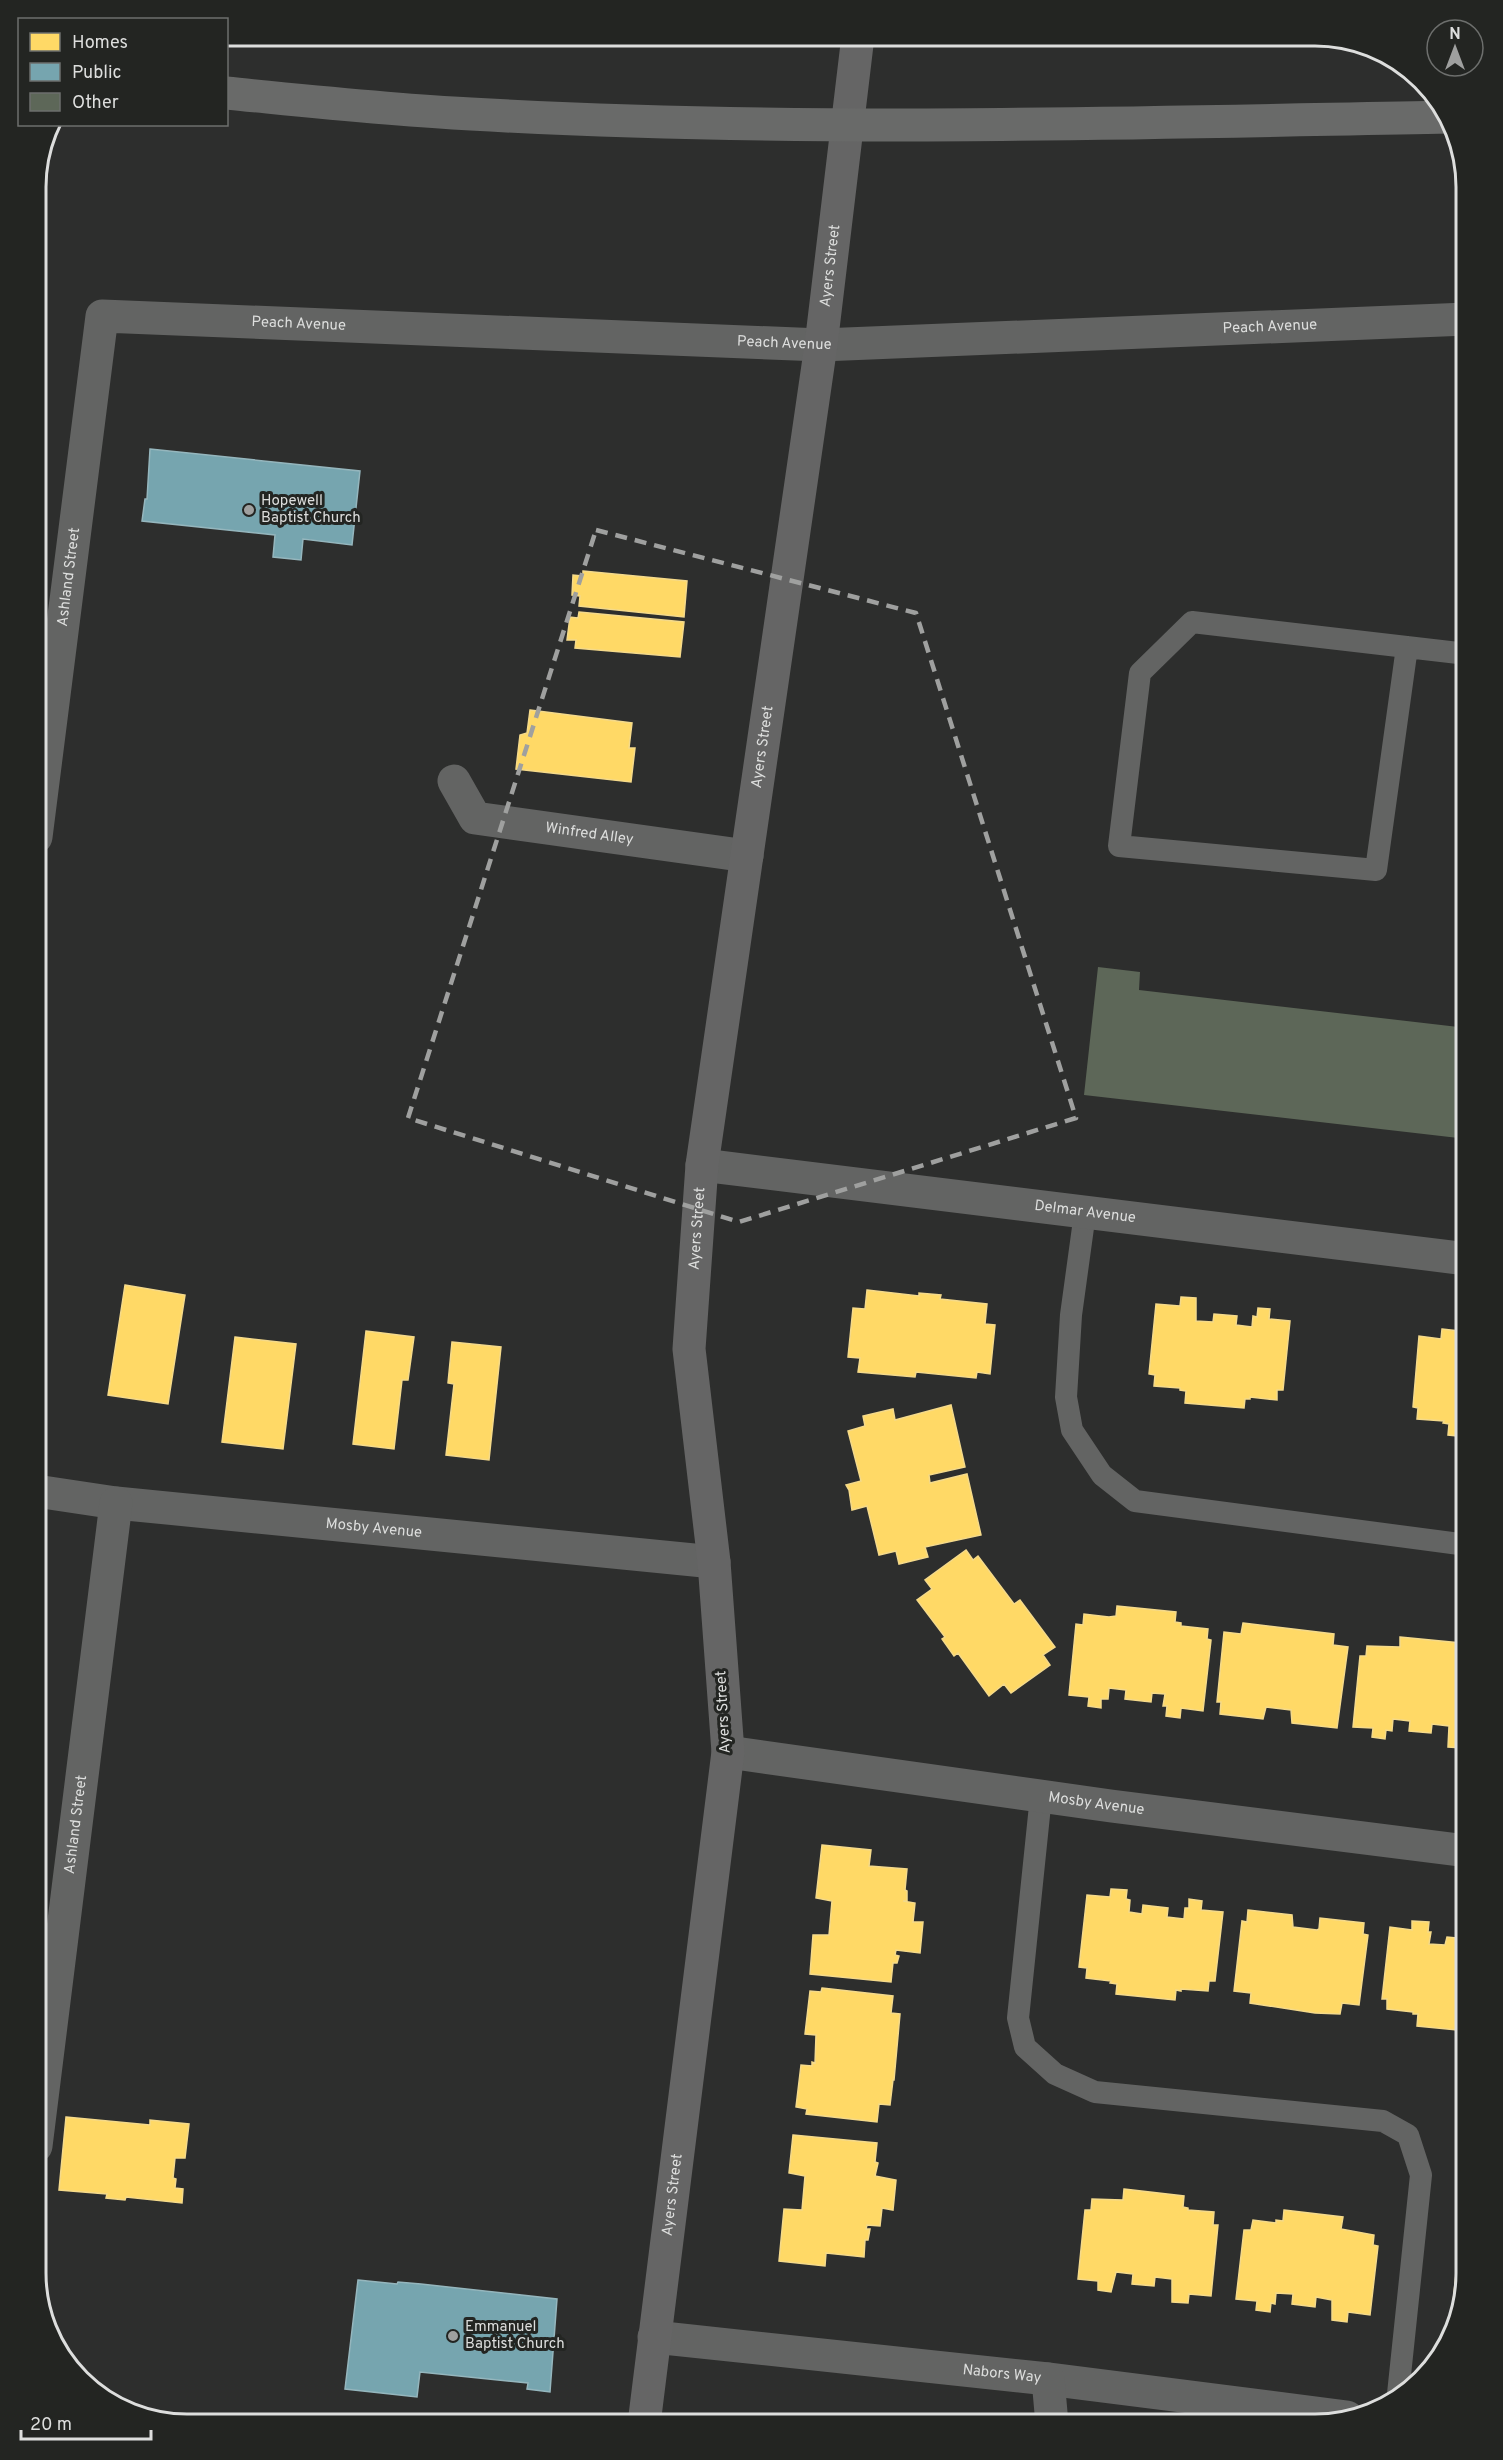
<svg xmlns="http://www.w3.org/2000/svg" width="1503" height="2460" font-family="Overpass,sans-serif">
	<style>
		.homes { fill: #ffd966; stroke: #f5da8a; stroke-width: 1.5 }
		.public { fill: #76a5af; stroke: #95b6bd; stroke-width: 1.5 }
		.building { fill: #5d6758 }
		.lines { fill: none; stroke-linecap: round; stroke-linejoin: round }
		.lane { stroke: #636463; stroke-width: 22 }
		.street { stroke: #636463; stroke-width: 33 }
		.secondary { stroke: #656565; stroke-width: 33 }
		.highway { stroke: #696a69; stroke-width: 33 }
		.marked { fill: none; stroke: #9fa09f; stroke-width: 4.5; stroke-dasharray: 12 8; stroke-linejoin: round }
		.poi-dot { fill: #9fa09f; stroke: #232522; stroke-width: 2 }
		.labels { text-anchor: middle; dominant-baseline: central; stroke-width: 6; stroke-linejoin: round; paint-order: stroke }
		.street-label { font-size: 15px; fill: #dddedd; stroke: #232522 }
		.poi-label { font-size: 15px; fill: #dddedd; stroke: #232522; text-anchor: start }
		.rim { fill: none; stroke: #dddedd; stroke-width: 3 }
	</style>
	<rect width="100%" height="100%" fill="#2d2e2d"/>
	<!-- homes -->
	<path class="homes" d="M583,571L687,581L684,617L579,606L580,596L572,595L573,575L583,576Z
		M579,612L684,622L680,657L575,648L576,640H567L570,617L578,618Z
		M530,710L632,723L629,748H635L631,782L516,769L520,735L527,733Z
		M125,1285L185,1295L168,1404L108,1395Z
		M867,1290L919,1296V1293L941,1295L940,1299L987,1304L985,1324L995,1325L990,1374L977,1372L976,1378L916,1372L915,1377L858,1372L860,1358L848,1357L853,1308L865,1309Z
		M1181,1297L1196,1298V1321L1213,1322L1214,1314L1237,1316L1236,1325L1252,1327L1253,1316L1257,1317L1258,1308L1270,1309L1269,1319L1290,1321L1283,1390H1277V1400L1250,1397V1399H1245L1244,1408L1185,1403L1186,1391L1180,1390V1388L1154,1386L1155,1375L1149,1374L1156,1304L1180,1306Z
		M1442,1329L1459,1331L1458,1341H1461L1460,1352L1467,1353V1437L1448,1435L1449,1424L1443,1423L1444,1421L1417,1419L1418,1408L1413,1407L1419,1336L1441,1339Z
		M366,1331L414,1337L408,1380H402L394,1449L353,1444Z
		M235,1337L296,1344L283,1449L222,1442Z
		M452,1342L501,1347L489,1460L446,1455L454,1384L448,1383Z
		M951,1405L965,1467L929,1475L930,1483L967,1474L981,1535L925,1547L928,1557L899,1564L896,1551L879,1555L867,1506L852,1510L849,1490L846,1485L861,1481L848,1431L865,1426L863,1416L893,1409L895,1420Z
		M966,1550L973,1560L978,1556L1014,1604L1020,1600L1055,1647L1043,1655L1050,1665L1011,1693L1004,1684L989,1696L958,1653L954,1656L942,1639L945,1637L917,1600L932,1589L925,1580Z
		M1117,1606L1176,1612L1175,1622L1181,1623V1626L1208,1629L1207,1639L1211,1640L1203,1711L1181,1708L1180,1718L1166,1716L1167,1706H1163L1165,1694L1152,1693L1151,1702L1125,1699L1126,1690L1109,1688L1108,1699H1101V1708L1088,1706L1089,1697L1069,1695L1076,1624L1083,1625L1084,1614L1109,1617L1116,1616Z
		M1243,1623L1334,1634L1333,1645L1348,1647L1337,1728L1292,1723L1291,1710L1266,1707L1263,1719L1220,1714L1221,1702H1217L1224,1632L1241,1634Z
		M1400,1637L1461,1643L1460,1655L1467,1658V1738H1464L1463,1748L1448,1747L1449,1726L1432,1724L1431,1733L1409,1731L1410,1721L1393,1719L1392,1731L1386,1730L1385,1739L1372,1737L1373,1728L1353,1727L1360,1656H1366L1367,1646L1400,1647Z
		M822,1845L871,1850L869,1866L907,1869L905,1890L907,1891V1901H903L915,1903L913,1922H923L920,1953L896,1950L895,1955L899,1956L897,1963H893L891,1982L810,1974L813,1935H829L832,1901L816,1898Z
		M1111,1889L1127,1890L1126,1899L1130,1900L1129,1912L1142,1914L1143,1905L1168,1908L1167,1917L1184,1919L1185,1908H1189V1899L1202,1901L1201,1910L1223,1912L1215,1981H1209L1208,1991L1181,1989V1991L1176,1990L1175,2000L1116,1994L1117,1984L1110,1983L1111,1981L1086,1978L1087,1968L1079,1967L1087,1895L1110,1897Z
		M1248,1910L1292,1915L1293,1927L1317,1930L1319,1929L1320,1918L1364,1923L1363,1934L1368,1935L1359,2005L1342,2003L1340,2014L1315,2013L1250,2003L1251,1993L1234,1991L1242,1921L1247,1922Z
		M1412,1921L1429,1922L1428,1932H1431L1429,1944L1445,1945L1447,1937L1467,1939V2031L1417,2026L1418,2014H1413V2012L1387,2009V1999H1382L1390,1927L1412,1930Z
		M822,1988L893,1996L891,2013L900,2014L894,2080H893L890,2105L879,2104L877,2122L806,2114L807,2109L796,2107L801,2065L812,2066V2062L815,2063L816,2035L805,2034L810,1991L821,1992Z
		M66,2117L150,2125V2120L189,2124L185,2158H175L173,2178L176,2179L175,2188L183,2189L182,2203L126,2197L125,2200L106,2198L107,2194L59,2190Z
		M793,2135L877,2143L875,2162L878,2163L875,2176L896,2180L893,2210L882,2208L880,2226L867,2225L866,2229H870L868,2240H865L864,2257L826,2253L825,2266L779,2261L784,2209L802,2210L805,2176L789,2173Z
		M1124,2189L1184,2196L1183,2207L1188,2208V2210L1214,2212L1213,2225H1218L1211,2296L1189,2294L1188,2303L1172,2302V2279L1155,2277L1154,2286L1132,2284L1133,2274L1116,2272L1111,2292L1098,2290V2281L1078,2279L1085,2210H1091L1092,2199L1123,2200Z
		M1284,2210L1343,2217L1341,2229L1374,2235L1373,2245L1378,2246L1370,2315L1348,2312L1347,2322L1332,2320V2300L1316,2297L1315,2307L1292,2304L1293,2294L1276,2293L1275,2304L1271,2303L1270,2312L1256,2310L1257,2301L1236,2299L1244,2230H1251L1253,2220L1276,2223V2220L1283,2221Z
		M1460,2236L1467,2237V2273L1449,2340Z"/>
	<!-- public -->
	<path class="public" d="M150,449L360,471L352,545L303,539L301,560L273,557L275,535L142,521L145,499H147Z
		M358,2280L397,2284L398,2282L421,2284L557,2299L550,2392L527,2389L528,2383L420,2372L417,2397L345,2389Z"/>
	<!-- building -->
	<path class="building" d="M1098,967L1140,972L1139,990L1467,1028V1139L1084,1095Z"/>
	<g class="lines">
		<!-- lane -->
		<path class="lane" d="M1407,647L1376,870L1119,846L1140,673L1192,622L1467,654
			M1085,1213L1071,1315L1066,1397L1072,1430L1102,1475L1135,1501L1467,1545
			M1041,1796L1018,2018L1025,2047L1055,2074L1095,2092L1383,2121L1408,2135L1421,2175L1398,2394"/>
		<!-- street -->
		<g class="street">
			<path id="s1" d="M454,781L475,818L747,856"/>
			<path id="s2" d="M36,837L102,316L821,345L1467,319"/>
			<path id="s3" d="M702,1165L1467,1259"/>
			<path id="s4" d="M36,1491L116,1503L714,1562"/>
			<path id="s5" d="M728,1752L1111,1806L1467,1851"/>
			<path id="s6" d="M36,2146L116,1503"/>
			<path id="s7" d="M654,2337L1048,2379L1347,2417"/>
			<path d="M1048,2379L1052,2424"/>
		</g>
		<!-- secondary -->
		<path class="secondary" id="s8" d="M644,2424L728,1752L714,1562L689,1349L702,1165L821,345L858,36"/>
		<!-- highway -->
		<path class="highway" d="M226,93C308,101 390,110 471,114C797,133 1123,123 1449,117"/>
	</g>
	<!-- marked area -->
	<path class="marked" d="M596,530L916,613L1076,1118L739,1222L408,1118Z"/>
	<!-- markers -->
	<g class="poi-dot">
		<circle cx="249" cy="510" r="6"/>
		<circle cx="453" cy="2336" r="6"/>
	</g>
	<g class="labels">
		<!-- street labels -->
		<g class="street-label">
			<text stroke="none"><textPath href="#s8" startOffset="2175">Ayers Street</textPath></text>
			<text stroke="none"><textPath href="#s2" startOffset="722">Peach Avenue</textPath></text>
			<text stroke="none"><textPath href="#s2" startOffset="1694">Peach Avenue</textPath></text>
			<text stroke="none"><textPath href="#s2" startOffset="1208">Peach Avenue</textPath></text>
			<text stroke="none"><textPath href="#s2" startOffset="262">Ashland Street</textPath></text>
			<text stroke="none"><textPath href="#s8" startOffset="1689">Ayers Street</textPath></text>
			<text stroke="none"><textPath href="#s1" startOffset="158">Winfred Alley</textPath></text>
			<text stroke="none"><textPath href="#s3" startOffset="386">Delmar Avenue</textPath></text>
			<text stroke="none"><textPath href="#s8" startOffset="1203">Ayers Street</textPath></text>
			<text stroke="none"><textPath href="#s4" startOffset="340">Mosby Avenue</textPath></text>
			<text transform="translate(724 1712) rotate(-93)">Ayers Street</text>
			<text stroke="none"><textPath href="#s5" startOffset="372">Mosby Avenue</textPath></text>
			<text stroke="none"><textPath href="#s6" startOffset="324">Ashland Street</textPath></text>
			<text stroke="none"><textPath href="#s8" startOffset="231">Ayers Street</textPath></text>
			<text stroke="none"><textPath href="#s7" startOffset="350">Nabors Way</textPath></text>
		</g>
		<!-- poi labels -->
		<g class="poi-label">
			<text x="261" y="501">Hopewell<tspan x="261" dy="17">Baptist Church</tspan></text>
			<text x="465" y="2327">Emmanuel<tspan x="465" dy="17">Baptist Church</tspan></text>
		</g>
	</g>
	<!-- crop -->
	<path d="M0 0H1503V2460H0ZM187 46H1315A141 141 0 0 1 1456 187V2273A141 141 0 0 1 1315 2414H187A141 141 0 0 1 46 2273V187A141 141 0 0 1 187 46Z" fill="#232522" fill-rule="evenodd"/>
	<path class="rim" d="M187 46H1315A141 141 0 0 1 1456 187V2273A141 141 0 0 1 1315 2414H187A141 141 0 0 1 46 2273V187A141 141 0 0 1 187 46Z"/>
	<!-- legend -->
	<rect x="18" y="18" width="210" height="108" fill="#232522" stroke="#6d6f6d" stroke-width="1.5"/>
	<rect x="30" y="33" width="30" height="18" fill="#ffd966" stroke="#6d6f6d" stroke-width="1.5"/>
	<text x="72" y="48" font-size="18" fill="#dddedd">Homes</text>
	<rect x="30" y="63" width="30" height="18" fill="#76a5af" stroke="#6d6f6d" stroke-width="1.5"/>
	<text x="72" y="78" font-size="18" fill="#dddedd">Public</text>
	<rect x="30" y="93" width="30" height="18" fill="#5d6758" stroke="#6d6f6d" stroke-width="1.5"/>
	<text x="72" y="108" font-size="18" fill="#dddedd">Other</text>
	<!-- north arrow -->
	<g transform="translate(1455 48)"><circle r="28" fill="#232522" stroke="#6d6f6d" stroke-width="1.5"/>
	<path d="M0-4.5L10 22L0 15L-10 22Z" fill="#9fa09f"/>
	<text y="-9" font-size="16" font-weight="bold" text-anchor="middle" fill="#dddedd">N</text>
	</g>
	<!-- scale -->
	<path d="M21 2430v9h130v-9" fill="none" stroke="#dddedd" stroke-width="3"/>
	<text x="30" y="2430" font-size="18" fill="#dddedd" stroke="#232522" stroke-width="4.5" paint-order="stroke">20 m</text>
</svg>
